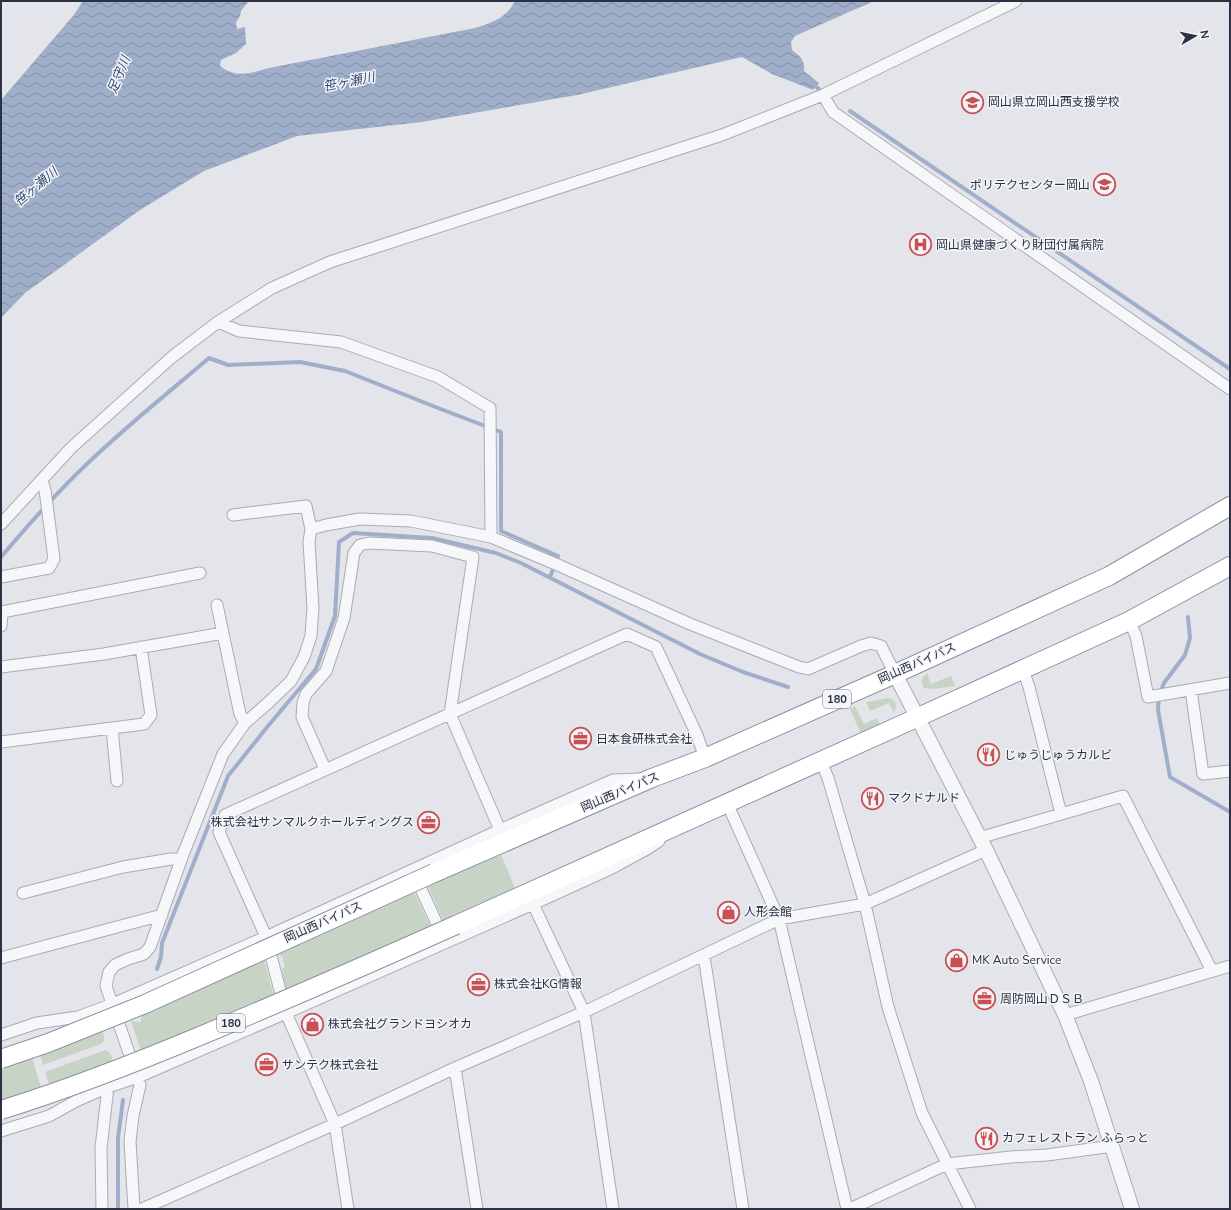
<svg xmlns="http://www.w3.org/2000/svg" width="1231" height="1210" font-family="'Nunito Sans','Noto Sans JP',sans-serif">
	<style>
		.green { fill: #c7d4c5 }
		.water { fill: url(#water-waves) }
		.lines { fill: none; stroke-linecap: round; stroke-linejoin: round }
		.stream { stroke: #a0afc9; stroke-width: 4 }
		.minor-casing { stroke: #a9abb5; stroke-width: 13 }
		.tertiary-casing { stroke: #a9abb5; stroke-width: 16 }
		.trunk-casing { stroke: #8b91a1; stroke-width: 20 }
		.minor { stroke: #f6f7f9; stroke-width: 11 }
		.tertiary { stroke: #f6f7f9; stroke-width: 14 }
		.trunk { stroke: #fff; stroke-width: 18 }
		.trunk-bridge-casing { stroke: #8b91a1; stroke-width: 20; stroke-linecap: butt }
		.trunk-bridge { stroke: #fff; stroke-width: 18 }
		.labels { text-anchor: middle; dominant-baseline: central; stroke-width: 3; stroke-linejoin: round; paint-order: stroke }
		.shield { fill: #f3f5f8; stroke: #686c79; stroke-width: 1 }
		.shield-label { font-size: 11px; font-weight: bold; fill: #2c3143 }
		.poi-label { font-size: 12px; fill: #2c3143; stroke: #f3f5f8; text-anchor: start }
		.street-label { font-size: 12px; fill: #2c3143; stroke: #f3f5f8 }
		.water-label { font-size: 13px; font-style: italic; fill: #374b75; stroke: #f3f5f8 }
	</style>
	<defs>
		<pattern id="water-waves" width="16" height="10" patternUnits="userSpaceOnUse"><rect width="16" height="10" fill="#a0afc9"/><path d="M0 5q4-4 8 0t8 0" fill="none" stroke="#838fa5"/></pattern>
	</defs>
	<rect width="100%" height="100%" fill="#e4e5eb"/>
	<!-- green -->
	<path class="green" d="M927,673L931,684L951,676L955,686L934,689L924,688L921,682L923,677Z
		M889,698C897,700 897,706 894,713L889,703L870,711L866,702Z
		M855,706L864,724L877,718L880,725L861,734L850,709Z
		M500,852L515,888L443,920L428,886Z
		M414,892L430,926L286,992L282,970L283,968L285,967L282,956L278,955L277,954Z
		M264,960L274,996L141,1051L131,1021L141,1022V1015Z
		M102,1028L104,1037V1041L101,1044L43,1065L39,1052Z
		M105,1050C112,1052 112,1058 114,1064L50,1087L45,1072Z
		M31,1054L42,1091L1,1105V1064Z"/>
	<!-- water -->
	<path class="water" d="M83,1H249L241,11L240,16L236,22L237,29L245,27L246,44L236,53L221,60L220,66C237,79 250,73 269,68L475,28C494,22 506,18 515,1H874L795,36L791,42L792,50C800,56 805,60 804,71L819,83L813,90L772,74L742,57L577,95L422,122L297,136L204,171L140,210L25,293L1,318V100L73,16Z"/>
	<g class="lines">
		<!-- stream -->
		<path class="stream" d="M812,83L822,92
			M850,111L1230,369
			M1,557C29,524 58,491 90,461C128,425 169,392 209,358L228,365L300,362L345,371L438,408L501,432V531L558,556L550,577
			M1188,617L1190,638L1185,655L1164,683L1159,696L1158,710L1170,777L1230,812
			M157,969L161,957L162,943L228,776L268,726L316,669L335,616L339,542L353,533L432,538L496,553L521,563L700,654L743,672L788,687
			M118,1209V1138L123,1100"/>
		<defs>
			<path id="minor" d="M823,95L833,112L1230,389
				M218,322L239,331L341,342L438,377L490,408L491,537
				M233,515L306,506L311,529
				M1,524L71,448L172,357L218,322L272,288L330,262L722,135L823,95L1016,1
				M1,577L49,568L54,559L45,490L42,480
				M217,605L240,714L245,723
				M1129,621L1136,636L1148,697L1230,683
				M1,626L2,612L200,573
				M1,667L104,654L223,633
				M1023,670L1029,687L1061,814
				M1191,690L1203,774L1230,771
				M112,728L117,781
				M1,742L144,724L151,715L141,647
				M821,761L828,778L865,904L888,1007L922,1113L970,1209
				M325,769L302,717L303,703L306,694L326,671L344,618L354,553L360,545L369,543L432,546L473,557L450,714L500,830
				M727,803L779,919L847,1209
				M979,838L1123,796L1212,971
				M415,876L443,937
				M23,893L123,867L171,859H181
				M533,904L584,1012L613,1209
				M704,956L743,1209
				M1,958L162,915
				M1065,1015L1230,966
				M1,1035L37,1023L78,1017L113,1004L266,937L500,830L613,780L640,779
				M455,1068L477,1209
				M1,1131L49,1116L76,1101L108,1087L138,1077L286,1013L533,904L612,868L647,849L659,841
				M102,1209L101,1148L108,1087
				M134,1209L130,1141L133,1116L140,1085L106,986L109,972L115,965L128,959L144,954L150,947L184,852L223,754L245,723L268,703L291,681L304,657L311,636L313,608L309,542L311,529L326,525L360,519L411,521L491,537L558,565L690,624L799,667L808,669L861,646L871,643L881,646L895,674
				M142,1209L335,1124L455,1068L584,1012L779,919L865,904L986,850
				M348,1209L335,1124L286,1013L266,937L219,832L225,815L627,634L656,647L697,735L705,758
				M850,1209L947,1164L1011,1157L1047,1155L1113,1146"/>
			<path id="tertiary" d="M895,674L986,850L1065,1015L1091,1081L1132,1209"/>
			<path id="trunk" d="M434,873L652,778L705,758L895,674L1109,576L1230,506
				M456,925L892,729L1129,621L1230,566"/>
		</defs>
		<!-- minor casing -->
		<use href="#minor" class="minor-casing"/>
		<!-- tertiary casing -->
		<use href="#tertiary" class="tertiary-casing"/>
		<!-- trunk casing -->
		<use href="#trunk" class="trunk-casing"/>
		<!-- minor -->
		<use href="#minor" class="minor"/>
		<!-- tertiary -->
		<use href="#tertiary" class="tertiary"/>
		<!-- trunk -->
		<use href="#trunk" class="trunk"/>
		<defs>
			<path id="trunk-bridge" d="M1,1059L48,1043L145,1004L434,873
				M1,1110C69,1089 135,1063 200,1036C286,1000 371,963 456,925"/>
		</defs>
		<!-- trunk-bridge casing -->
		<use href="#trunk-bridge" class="trunk-bridge-casing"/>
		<!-- trunk-bridge -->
		<use href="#trunk-bridge" class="trunk-bridge"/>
	</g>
	<!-- icons -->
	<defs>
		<symbol id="school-ring" viewBox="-11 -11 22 22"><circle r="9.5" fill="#f3f5f8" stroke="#c94f52" stroke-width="1.5"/><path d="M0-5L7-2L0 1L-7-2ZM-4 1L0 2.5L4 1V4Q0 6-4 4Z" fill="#c94f52"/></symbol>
		<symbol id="hospital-ring" viewBox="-11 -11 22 22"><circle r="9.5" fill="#f3f5f8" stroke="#c94f52" stroke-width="1.5"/><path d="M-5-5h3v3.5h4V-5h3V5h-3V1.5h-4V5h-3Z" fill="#c94f52"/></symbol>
		<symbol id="office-ring" viewBox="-11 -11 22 22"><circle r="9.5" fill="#f3f5f8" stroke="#c94f52" stroke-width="1.5"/><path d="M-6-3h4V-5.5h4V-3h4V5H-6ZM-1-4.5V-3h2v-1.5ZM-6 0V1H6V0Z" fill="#c94f52"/></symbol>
		<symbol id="restaurant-ring" viewBox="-11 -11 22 22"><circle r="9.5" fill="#f3f5f8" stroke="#c94f52" stroke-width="1.5"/><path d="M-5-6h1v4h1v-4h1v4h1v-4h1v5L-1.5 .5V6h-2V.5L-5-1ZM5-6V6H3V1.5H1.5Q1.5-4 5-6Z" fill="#c94f52"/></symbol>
		<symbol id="shop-ring" viewBox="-11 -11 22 22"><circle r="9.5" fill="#f3f5f8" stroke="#c94f52" stroke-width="1.5"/><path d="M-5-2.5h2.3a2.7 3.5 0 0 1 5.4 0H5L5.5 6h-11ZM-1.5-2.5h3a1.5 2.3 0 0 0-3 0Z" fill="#c94f52"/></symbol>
	</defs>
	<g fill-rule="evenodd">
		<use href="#school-ring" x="960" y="90" width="25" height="25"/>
		<use href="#school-ring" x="1092" y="172" width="25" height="25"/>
		<use href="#hospital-ring" x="908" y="232" width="25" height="25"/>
		<use href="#office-ring" x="568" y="726" width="25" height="25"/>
		<use href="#restaurant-ring" x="976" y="742" width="25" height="25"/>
		<use href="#restaurant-ring" x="860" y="786" width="25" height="25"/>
		<use href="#office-ring" x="416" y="810" width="25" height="25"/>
		<use href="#shop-ring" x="716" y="900" width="25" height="25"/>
		<use href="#shop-ring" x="944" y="948" width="25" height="25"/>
		<use href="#office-ring" x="466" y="972" width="25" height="25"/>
		<use href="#office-ring" x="972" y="986" width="25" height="25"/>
		<use href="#shop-ring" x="300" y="1012" width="25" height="25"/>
		<use href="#office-ring" x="254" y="1052" width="25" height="25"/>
		<use href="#restaurant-ring" x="974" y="1126" width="25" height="25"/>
	</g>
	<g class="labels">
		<!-- shield labels -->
		<g class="shield">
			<rect x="823" y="690" width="28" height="18" rx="3"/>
			<rect x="217" y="1014" width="28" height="18" rx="3"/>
		</g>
		<g class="shield-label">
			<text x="837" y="699">180</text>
			<text x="231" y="1023">180</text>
		</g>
		<!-- poi labels -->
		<g class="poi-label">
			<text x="988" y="102">岡山県立岡山西支援学校</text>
			<text x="1090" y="185" text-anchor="end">ポリテクセンター岡山</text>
			<text x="936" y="245">岡山県健康づくり財団付属病院</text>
			<text x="596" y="739">日本食研株式会社</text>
			<text x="1004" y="755">じゅうじゅうカルビ</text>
			<text x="888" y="798">マクドナルド</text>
			<text x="414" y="822" text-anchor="end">株式会社サンマルクホールディングス</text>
			<text x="744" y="912">人形会館</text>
			<text x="972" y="960">MK Auto Service</text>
			<text x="494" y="984">株式会社KG情報</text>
			<text x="1000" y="999">周防岡山ＤＳＢ</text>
			<text x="328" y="1024">株式会社グランドヨシオカ</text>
			<text x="282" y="1065">サンテク株式会社</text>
			<text x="1002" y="1138">カフェレストラン ふらっと</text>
		</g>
		<!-- street labels -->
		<g class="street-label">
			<text transform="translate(917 663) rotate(-24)">岡山西バイパス</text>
			<text transform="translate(620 792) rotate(-23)">岡山西バイパス</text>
			<text transform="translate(323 922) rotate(-24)">岡山西バイパス</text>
		</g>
		<!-- water labels -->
		<g class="water-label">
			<text transform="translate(119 75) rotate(-68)">足守川</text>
			<text transform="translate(349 82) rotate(-11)">笹ヶ瀬川</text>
			<text transform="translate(36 187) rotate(-40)">笹ヶ瀬川</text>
		</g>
	</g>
	<!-- border -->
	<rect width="1231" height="1210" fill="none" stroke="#2c3143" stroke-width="4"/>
	<!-- north arrow -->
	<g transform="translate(1195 36) rotate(81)" stroke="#f3f5f8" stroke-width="3" paint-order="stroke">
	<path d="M0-3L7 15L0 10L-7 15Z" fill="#2c3143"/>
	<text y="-6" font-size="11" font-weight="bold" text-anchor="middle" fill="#2c3143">N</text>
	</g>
</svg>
